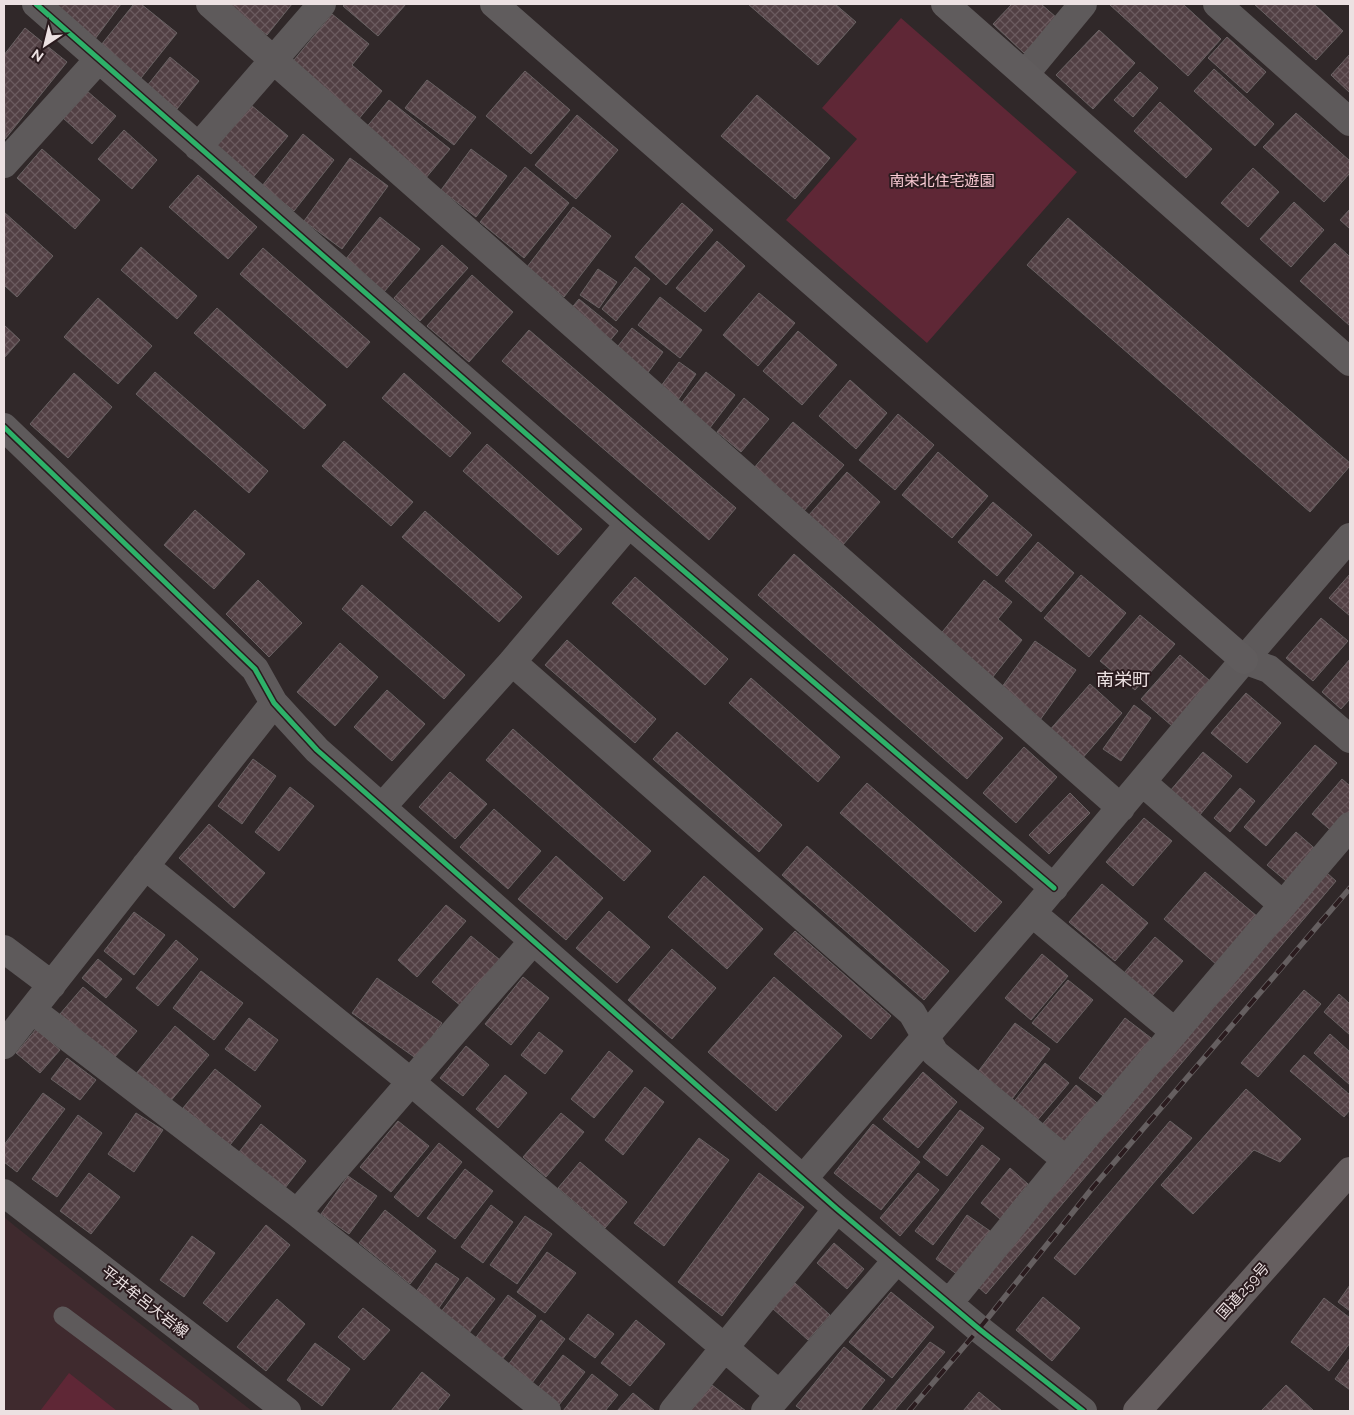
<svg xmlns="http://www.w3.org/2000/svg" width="1354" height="1415" font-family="Raleway,'Noto Sans JP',sans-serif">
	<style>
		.built { fill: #3f2a2e }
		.park { fill: #5f2736 }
		.building { fill: url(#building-cross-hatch); stroke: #696263 }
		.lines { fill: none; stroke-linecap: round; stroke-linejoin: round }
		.lane { stroke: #5e5a5b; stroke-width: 19 }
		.street { stroke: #5e5a5b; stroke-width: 28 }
		.secondary { stroke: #605c5d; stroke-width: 28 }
		.highway { stroke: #665f60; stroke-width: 28 }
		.rail-casing { stroke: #655f60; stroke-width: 5.5 }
		.rail { stroke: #2a1b1e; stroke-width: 4; stroke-dasharray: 11; stroke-linecap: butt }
		.cycleway-casing { stroke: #2a1b1e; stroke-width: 8 }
		.cycleway { stroke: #2db169; stroke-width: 5 }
		.labels { text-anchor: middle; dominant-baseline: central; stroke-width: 4; stroke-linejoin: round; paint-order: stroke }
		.park-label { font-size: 15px; fill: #fbccd5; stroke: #2a1b1e }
		.street-label { font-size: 15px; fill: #ece1e2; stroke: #2a1b1e }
		.quarter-label { font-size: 18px; fill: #ece1e2; stroke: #2a1b1e }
	</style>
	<defs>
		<pattern id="building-cross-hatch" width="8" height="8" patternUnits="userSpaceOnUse" patternTransform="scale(1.25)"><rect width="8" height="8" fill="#524044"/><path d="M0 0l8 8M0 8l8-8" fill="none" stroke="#6b5b5f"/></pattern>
	</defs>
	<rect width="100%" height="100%" fill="#302829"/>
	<!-- built -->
	<path class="built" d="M4,1217L16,1227L252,1411H4Z"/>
	<!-- park -->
	<path class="park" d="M901,18L1077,172L927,343L786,220L857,139L822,108Z
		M69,1373L117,1411H40Z"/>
	<!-- building -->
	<path class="building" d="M58,4H121L95,39L54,9Z
		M134,4H141L177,33L141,78L101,45Z
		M227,4H292L267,35Z
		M345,4H406L378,36L343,6Z
		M748,4H835L856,22L818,65Z
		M1012,4H1041L1057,18L1024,53L993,24Z
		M1109,4H1183L1221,39L1188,76Z
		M1254,4H1314L1343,31L1316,60Z
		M332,14L369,44L352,65L382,91L357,121L289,66Z
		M25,28L67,62L5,139L4,55Z
		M1099,30L1135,63L1093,109L1056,75Z
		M1227,37L1266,72L1247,93L1208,58Z
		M1350,54V93L1331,75Z
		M170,57L199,81L177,109L147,86Z
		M1214,69L1274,124L1255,146L1194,91Z
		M525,71L570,110L531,154L486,116Z
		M1140,72L1158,88L1133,117L1114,100Z
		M427,80L476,117L454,145L405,108Z
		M87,91L116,116L92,144L63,118Z
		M757,95L830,158L795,199L721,136Z
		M389,100L450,149L425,179L365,129Z
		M1160,102L1212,149L1186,178L1134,131Z
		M251,105L288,136L250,181L213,149Z
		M1296,113L1350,161V173L1324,202L1263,147Z
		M577,115L618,150L576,199L535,165Z
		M124,130L157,160L132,189L98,159Z
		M303,134L334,160L294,211L262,186Z
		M42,149L100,200L75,229L17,178Z
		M471,149L507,176L476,217L441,190Z
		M350,158L388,186L342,249L304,221Z
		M525,167L569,203L524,258L480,222Z
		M1253,168L1279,192L1248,227L1221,203Z
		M198,175L257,227L228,259L169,207Z
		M1294,202L1324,230L1291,267L1260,239Z
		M682,203L713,230L666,285L635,257Z
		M573,207L611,236L564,297L527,267Z
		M1350,209V229L1340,220Z
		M4,212L53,256L17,297L4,285Z
		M380,217L420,249L384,292L345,260Z
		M1068,218L1350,463V466L1310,512L1027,265Z
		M717,241L745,266L705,312L676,288Z
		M1335,243L1350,257V326L1300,281Z
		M442,245L468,268L420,321L394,298Z
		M141,247L197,296L177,319L121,270Z
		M263,248L370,342L347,368L240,274Z
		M635,267L650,279L616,321L602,309Z
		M598,269L617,282L599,308L580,295Z
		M472,275L513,312L469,362L427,326Z
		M759,293L795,323L758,366L723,335Z
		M660,297L702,330L680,358L638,325Z
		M98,298L152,346L118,384L64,337Z
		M579,299L618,331L608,343L569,311Z
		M217,308L326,405L304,429L194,333Z
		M4,325L20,340L4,358Z
		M632,328L663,352L647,374L615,350Z
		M529,330L736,508L709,540L502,361Z
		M798,331L837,365L802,405L763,371Z
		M679,362L696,374L676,403L658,390Z
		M155,372L268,471L249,493L136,394Z
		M706,372L735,395L709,429L679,406Z
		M74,373L112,407L68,458L30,424Z
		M404,373L471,433L450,457L382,398Z
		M850,380L887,413L856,449L819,416Z
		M744,398L769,419L741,452L717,432Z
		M898,414L934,445L895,490L859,460Z
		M793,422L844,465L803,512L753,469Z
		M344,441L413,502L391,526L322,466Z
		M487,444L582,529L558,555L463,471Z
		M938,452L988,496L952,538L902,495Z
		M847,472L880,502L842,546L808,516Z
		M993,502L1032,535L997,576L958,542Z
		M195,510L245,554L214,589L164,545Z
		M425,511L522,597L499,622L402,537Z
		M1038,542L1074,573L1041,612L1005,581Z
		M794,554L1003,738L967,779L758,595Z
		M1350,574V616L1329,598Z
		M1081,575L1126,613L1089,657L1044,618Z
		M635,577L728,659L705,685L612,603Z
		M258,580L302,623L269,657L226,614Z
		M984,580L1012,602L998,619L1022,640L992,678L939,636Z
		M362,585L465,675L444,699L342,609Z
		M1140,615L1175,644L1135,690L1100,661Z
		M1321,618L1348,641L1313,681L1286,658Z
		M567,640L656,719L635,743L545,665Z
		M1035,641L1076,670L1040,720L999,691Z
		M340,643L378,677L335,726L297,692Z
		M1180,655L1210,681L1172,726L1141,699Z
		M1350,659V699L1341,709L1322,692Z
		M751,678L840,757L818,782L729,703Z
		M1090,684L1122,713L1080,761L1048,732Z
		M387,690L425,724L392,761L354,727Z
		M1246,693L1281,723L1247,763L1211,733Z
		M1134,705L1151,718L1121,761L1103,749Z
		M513,729L651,851L624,881L486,760Z
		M677,732L782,825L759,852L653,759Z
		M1315,745L1337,763L1266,846L1244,827Z
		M1024,747L1057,777L1016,823L983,793Z
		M1203,752L1232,776L1199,816L1170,791Z
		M253,759L276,776L242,824L218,806Z
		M450,772L487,804L455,839L419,807Z
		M1342,779L1350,786V817L1335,834L1312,814Z
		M867,783L1002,902L975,932L840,813Z
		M290,787L314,806L279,851L255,832Z
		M1240,788L1255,801L1230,832L1214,818Z
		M1070,793L1090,813L1049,854L1029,835Z
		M494,809L541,851L508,889L460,847Z
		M1144,818L1172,841L1133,886L1106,862Z
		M209,824L265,873L234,908L179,858Z
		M1296,832L1320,853L1292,886L1267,865Z
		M807,846L949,971L924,1000L782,875Z
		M556,856L603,898L566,940L518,899Z
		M1205,872L1258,917L1217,965L1164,919Z
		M1327,873L1336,881L986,1294L977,1286Z
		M704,876L763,929L727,969L668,917Z
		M1102,884L1148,923L1115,961L1069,922Z
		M446,905L466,921L417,977L398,960Z
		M609,911L650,947L617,983L576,948Z
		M134,912L165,935L134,975L104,951Z
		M795,931L891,1016L871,1039L774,954Z
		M471,936L500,960L461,1006L432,982Z
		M1155,937L1183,961L1151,997L1124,973Z
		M176,940L198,959L158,1006L136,988Z
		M672,949L716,988L672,1039L628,1000Z
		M1042,954L1068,976L1031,1020L1005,998Z
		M98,959L122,979L106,998L82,978Z
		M201,971L243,1003L214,1040L173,1008Z
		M523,977L549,998L511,1045L485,1024Z
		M774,977L842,1036L776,1111L708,1052Z
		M377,978L442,1023L417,1059L352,1013Z
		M1068,980L1093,1000L1057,1043L1032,1023Z
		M83,987L137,1031L114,1058L60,1014Z
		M1304,990L1321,1004L1258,1077L1241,1063Z
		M1339,994L1350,1004V1035L1324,1012Z
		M249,1018L278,1040L255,1071L225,1049Z
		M1125,1018L1155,1041L1110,1101L1079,1078Z
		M1015,1023L1050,1049L1012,1099L977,1073Z
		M175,1026L209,1055L169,1103L135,1075Z
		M36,1029L60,1050L40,1073L16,1053Z
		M539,1032L563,1051L545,1074L521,1055Z
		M1330,1034L1350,1052V1085L1314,1053Z
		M466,1046L489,1065L463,1096L440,1078Z
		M609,1051L633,1071L594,1118L571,1099Z
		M1304,1055L1350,1095V1110L1344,1117L1290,1071Z
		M67,1058L96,1080L80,1100L51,1079Z
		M1045,1063L1069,1083L1035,1123L1012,1104Z
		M215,1069L261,1106L230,1145L183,1108Z
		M923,1072L957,1102L918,1148L883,1119Z
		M505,1075L527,1093L498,1128L476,1109Z
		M1076,1085L1102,1107L1065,1149L1040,1127Z
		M645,1087L664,1102L623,1155L605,1140Z
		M1246,1089L1301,1139L1280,1162L1254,1150L1193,1214L1161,1185Z
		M43,1093L65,1109L17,1172L4,1162V1145Z
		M960,1110L984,1128L947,1176L923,1157Z
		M136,1113L163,1130L134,1172L108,1154Z
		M561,1113L584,1132L546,1177L523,1157Z
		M78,1115L102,1133L57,1197L32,1179Z
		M398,1121L429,1146L391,1192L360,1167Z
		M1170,1121L1192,1138L1075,1275L1054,1258Z
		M261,1124L306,1161L285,1188L239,1152Z
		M873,1124L920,1162L881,1210L834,1173Z
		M699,1138L729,1160L664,1246L634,1223Z
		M439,1143L462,1162L418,1217L394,1197Z
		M982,1145L1000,1159L933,1245L915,1231Z
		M580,1162L627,1202L605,1228L558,1188Z
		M1010,1168L1028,1184L1000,1219L981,1203Z
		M465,1169L493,1191L455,1239L427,1218Z
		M89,1173L120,1197L91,1234L60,1211Z
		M759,1173L804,1207L722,1316L678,1282Z
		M918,1173L939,1190L900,1236L880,1218Z
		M348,1176L377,1196L349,1234L321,1214Z
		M491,1205L513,1222L483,1263L461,1247Z
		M385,1210L436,1251L410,1284L359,1243Z
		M967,1215L990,1231L958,1275L936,1259Z
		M525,1216L552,1234L517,1284L490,1265Z
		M266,1225L290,1245L227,1322L203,1303Z
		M192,1236L215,1253L184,1297L160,1280Z
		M834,1243L864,1269L847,1289L817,1263Z
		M547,1252L576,1273L545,1313L517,1292Z
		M436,1263L459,1279L436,1312L413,1296Z
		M467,1277L495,1299L466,1337L438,1316Z
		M795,1283L830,1315L808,1340L772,1308Z
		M1350,1285V1311L1338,1302Z
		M891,1292L934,1327L892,1378L849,1342Z
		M508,1295L536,1316L498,1365L471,1344Z
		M1043,1297L1080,1328L1052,1361L1016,1330Z
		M1324,1298L1350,1318V1343L1329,1371L1291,1342Z
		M277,1299L305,1324L266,1371L237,1347Z
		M363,1308L390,1330L364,1360L338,1337Z
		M588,1314L614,1334L595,1358L569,1339Z
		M541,1320L565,1339L532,1383L508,1365Z
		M636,1320L665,1344L630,1386L601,1363Z
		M930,1342L945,1352L894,1411H872Z
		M315,1343L350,1369L322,1406L287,1380Z
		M844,1347L885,1380L860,1411H803L796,1406Z
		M563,1355L585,1372L555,1410L534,1393Z
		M1350,1358V1390L1335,1379Z
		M422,1372L450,1395L437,1411H391Z
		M592,1374L618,1395L605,1411H563Z
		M712,1385L746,1411H690Z
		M1286,1385L1314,1411H1261Z
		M979,1392L1002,1411H963Z
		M633,1393L655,1411H617Z"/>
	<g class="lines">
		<!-- lane -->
		<path class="lane" d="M63,1316L190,1411"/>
		<!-- street -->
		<path class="street" d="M36,4L629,524L1054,888
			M210,4L1121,808
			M1217,4L1350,122
			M1025,74L1083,4
			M198,147L322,4
			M4,164L99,59
			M4,427L255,669L274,703L317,750L837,1209L979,1329L1083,1411
			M1244,660L1269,669L1350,739
			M512,662L912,1013L935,1053L1066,1160
			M1142,782L1283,905
			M382,807L512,662L629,524
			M145,866L411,1082L779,1394
			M1032,913L1175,1032
			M4,949L52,985
			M32,1010L297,1213L547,1411
			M4,1045L274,703
			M803,1179L1032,913L1244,660L1350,537
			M297,1213L533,941
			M949,1303L1066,1160L1350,826
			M673,1411L837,1209
			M765,1411L897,1260"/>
		<!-- secondary -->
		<path class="secondary" d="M494,4L1244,660
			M945,4L1350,362
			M4,1193L287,1411"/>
		<!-- highway -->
		<path class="highway" d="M1137,1411L1350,1171"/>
		<defs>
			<path id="rail" d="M909,1411L979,1329L1094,1186L1350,888"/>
		</defs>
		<!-- rail casing -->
		<use href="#rail" class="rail-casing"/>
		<!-- rail -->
		<use href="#rail" class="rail"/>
		<defs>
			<path id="cycleway" d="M36,4L629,524L1054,888
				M4,427L255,669L274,703L317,750L837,1209L979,1329L1083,1411"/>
		</defs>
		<!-- cycleway casing -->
		<use href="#cycleway" class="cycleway-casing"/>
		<!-- cycleway -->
		<use href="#cycleway" class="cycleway"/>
	</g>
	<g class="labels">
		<!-- park labels -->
		<g class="park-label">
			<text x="942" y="181">南栄北住宅遊園</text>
		</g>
		<!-- street labels -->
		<g class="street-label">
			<text transform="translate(1243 1291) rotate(-48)">国道259号</text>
			<text transform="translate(145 1302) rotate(38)">平井牟呂大岩線</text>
		</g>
		<!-- quarter labels -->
		<g class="quarter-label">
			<text x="1123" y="679">南栄町</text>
		</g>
	</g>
	<!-- border -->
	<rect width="1354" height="1415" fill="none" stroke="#ece1e2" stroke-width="10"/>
	<!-- north arrow -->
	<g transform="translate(45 45) rotate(215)" stroke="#2a1b1e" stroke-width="4" paint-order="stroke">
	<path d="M0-4L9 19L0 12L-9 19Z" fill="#ece1e2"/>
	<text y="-8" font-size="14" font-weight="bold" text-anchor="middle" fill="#ece1e2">N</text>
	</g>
</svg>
